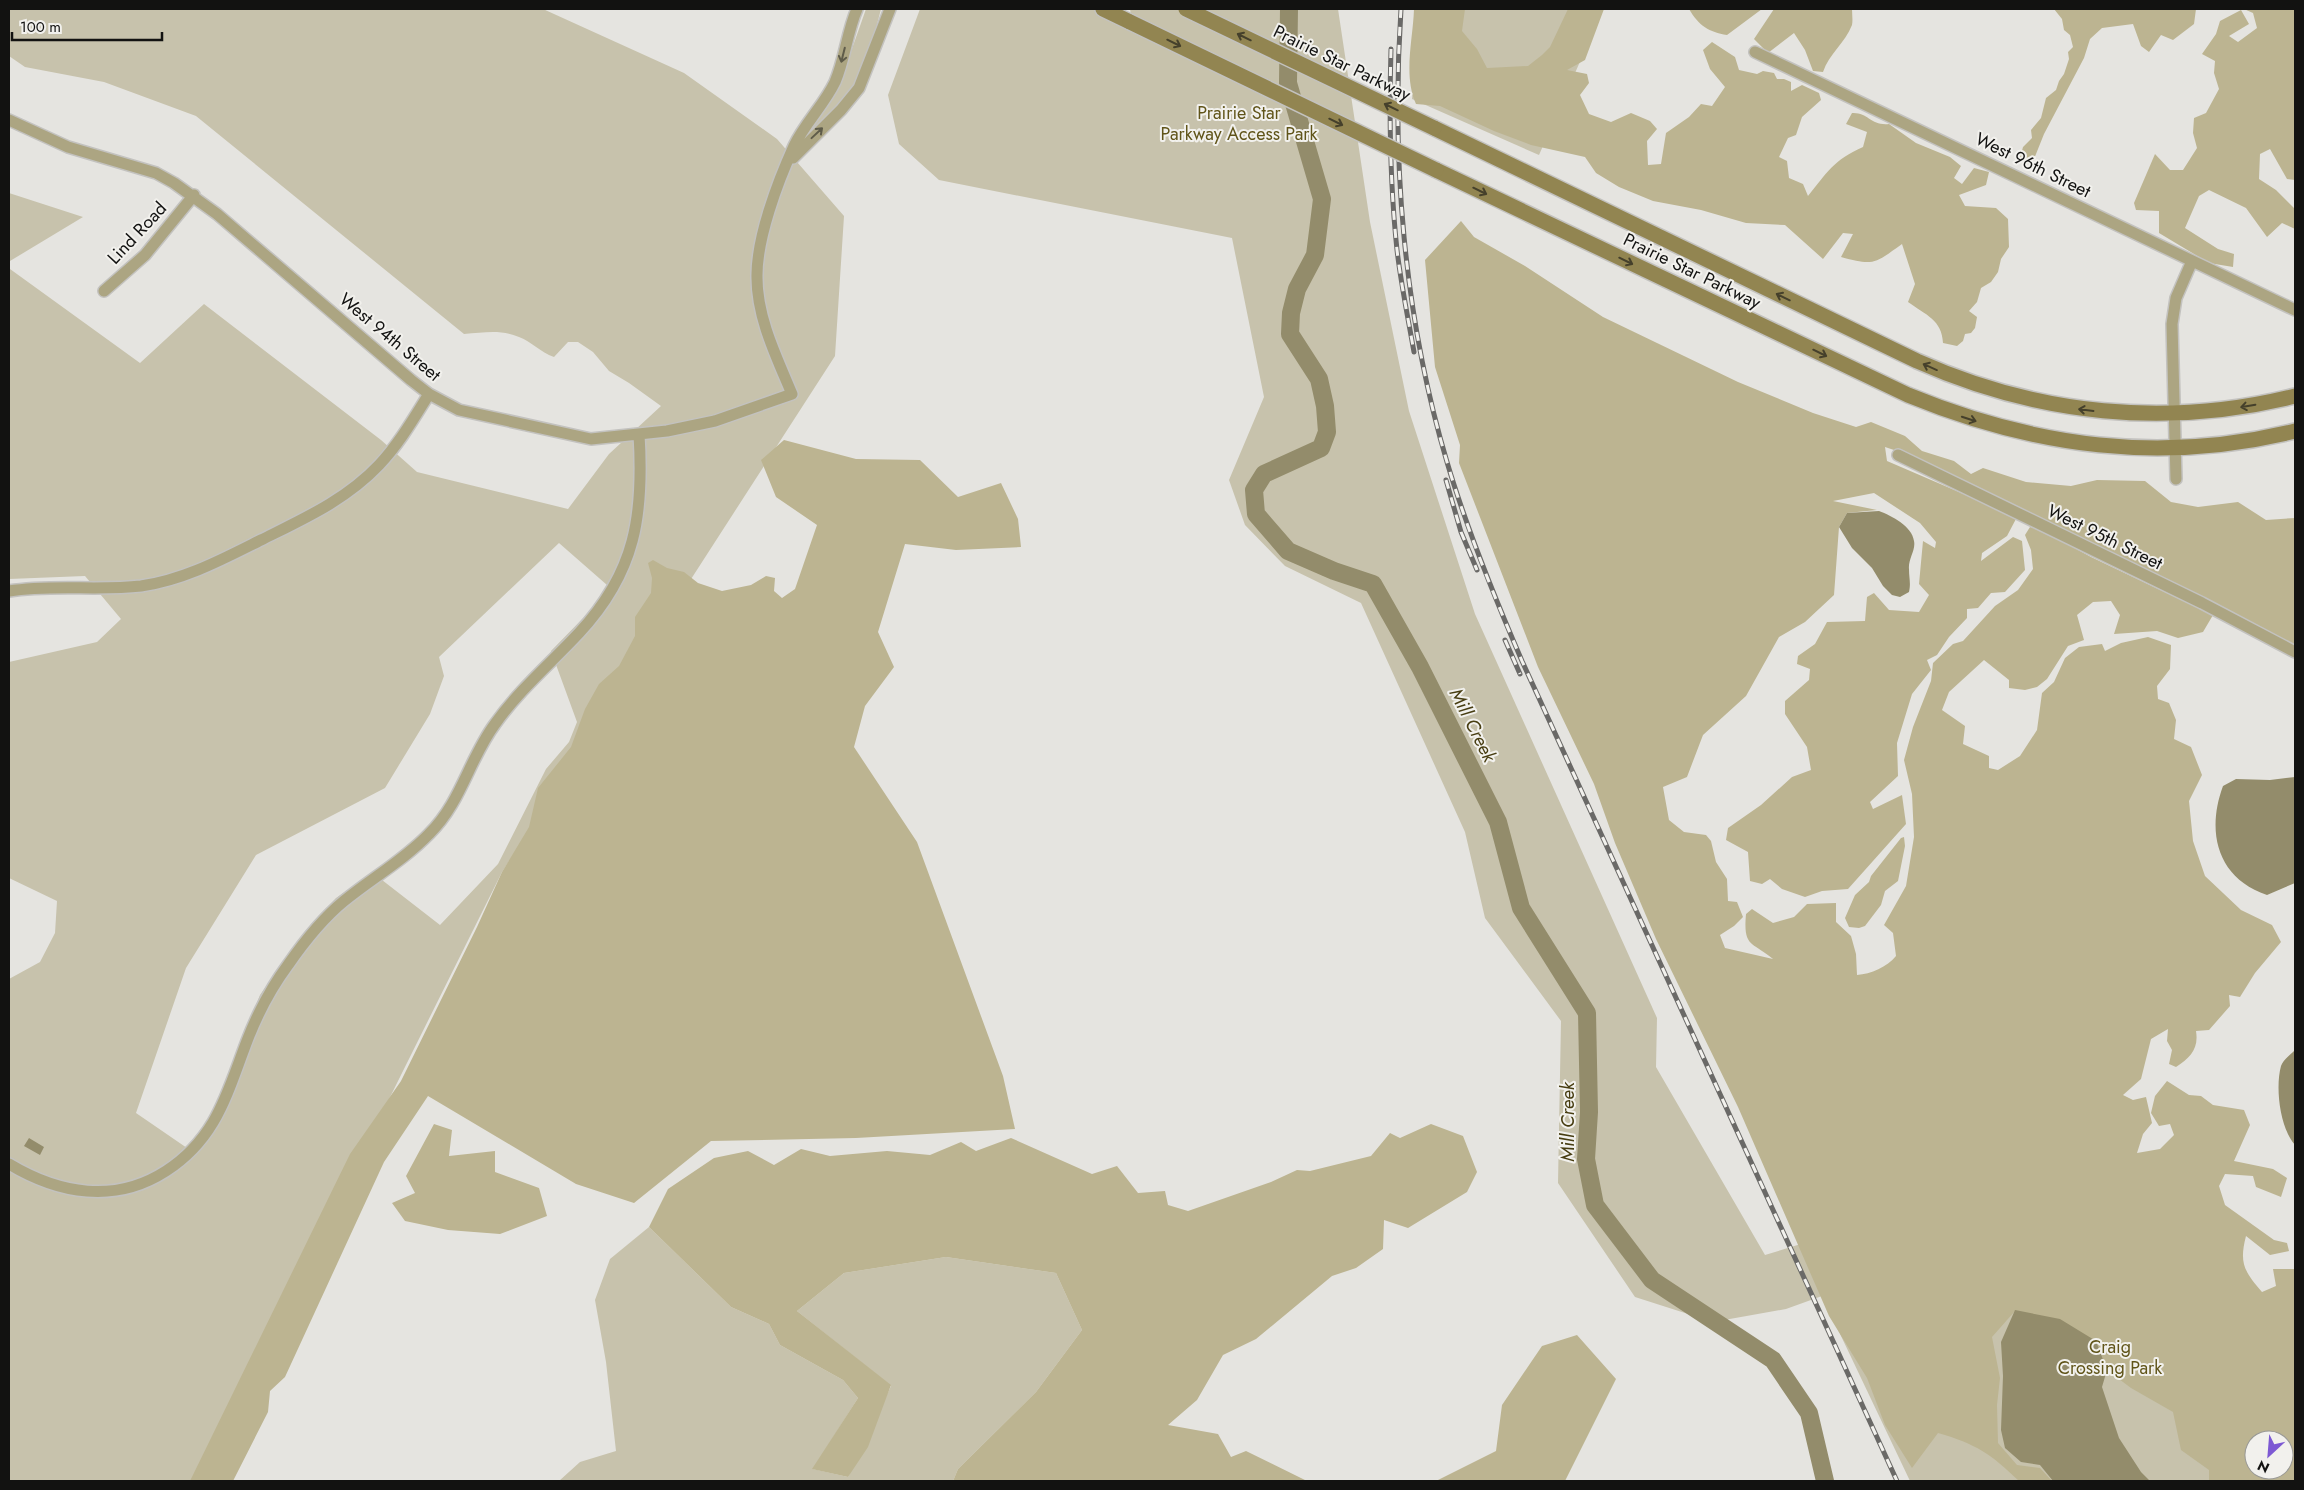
<svg xmlns="http://www.w3.org/2000/svg" width="2304" height="1490" font-family="Jost,sans-serif">
	<style>
		.green { fill: #c7c2ac; fill-rule: evenodd }
		.forest { fill: #bcb491; fill-rule: evenodd }
		.water { fill: #938c6b }
		.lines { fill: none; stroke-linecap: round; stroke-linejoin: round }
		.river { stroke: #938c6b; stroke-width: 18 }
		.street-casing { stroke: #c3c2bf; stroke-width: 14 }
		.secondary-casing { stroke: #c3c2bf; stroke-width: 18 }
		.street { stroke: #aca582; stroke-width: 11 }
		.secondary { stroke: #928551; stroke-width: 15 }
		.rail-casing { stroke: #6a6967; stroke-width: 5 }
		.rail { stroke: #f2f1ed; stroke-width: 3; stroke-dasharray: 9; stroke-linecap: butt }
		.secondary-bridge-casing { stroke: #c3c2bf; stroke-width: 18; stroke-linecap: butt }
		.secondary-bridge { stroke: #928551; stroke-width: 15 }
		.oneway { stroke: #45402b }
		.oneway2 { stroke: #5f5c4a }
		.labels { text-anchor: middle; dominant-baseline: central; stroke-width: 4; stroke-linejoin: round; paint-order: stroke }
		.street-label { font-size: 18px; fill: #121211; stroke: #f2f1ed }
		.park-label { font-size: 18px; fill: #605419; stroke: #f2f1ed }
		.water-label { font-size: 19px; font-style: italic; fill: #473d11; stroke: #f2f1ed }
	</style>
	<rect width="100%" height="100%" fill="#e5e4e0"/>
	<!-- green -->
	<path class="green" d="M9,9H543L684,73L777,139L844,216L835,356L502,872L199,1481H9V979L40,962L55,933L57,901L9,878V662L97,642L121,619L85,576L9,579V193L83,217L10,261V269L140,363L204,304L381,440L417,472L568,509L609,454L661,406L629,383L609,371L593,352L578,342H568L554,357C540,352 532,342 519,337C499,329 484,333 464,334L196,116L104,82L25,67L9,56ZM559,543L607,585L591,610L551,651L577,722L569,742L546,769L498,864L440,925L373,873L336,898L299,939L260,995L212,1117L187,1148L136,1113L186,968L256,855L385,788L430,714L444,676L439,657Z
		M866,9H881C875,32 869,57 859,79C847,104 822,124 803,144L801,142L842,77Z
		M920,9H1103L1131,15L1130,9H1338L1370,222L1409,411L1475,614L1657,1018L1656,1067L1765,1255L1830,1235L1915,1214L2295,1420V1481H1910L1822,1296L1786,1309L1713,1322L1635,1297L1558,1183L1561,1021L1485,918L1465,832L1361,603L1285,566L1245,525L1229,480L1264,397L1232,238L939,180L899,144L888,95ZM2254,1440H2284V1470H2254Z
		M1420,9H1597L1586,48L1539,155L1412,99Z
		M649,1227L731,1307L769,1324L780,1345L843,1380L858,1398L813,1469L848,1477L891,1386L797,1311L844,1273L946,1257L1056,1273L1082,1330L1036,1392L958,1469L953,1481H559L580,1462L616,1451L606,1362L595,1300L610,1259Z"/>
	<!-- forest -->
	<path class="forest" d="M1414,9H1465L1462,31L1477,49L1487,68L1528,66L1542,55L1550,47L1568,9H1604L1585,60L1567,70L1587,74L1589,83L1580,95L1589,114L1611,122L1631,113L1650,121L1657,129L1647,141L1648,165L1661,164L1666,133L1689,117L1701,104L1712,106L1725,87L1710,69L1703,50L1712,42L1735,57L1739,70L1757,74L1763,71L1774,73L1777,79H1784L1791,82V91L1802,85L1819,93L1821,100L1802,117L1796,135L1788,138L1779,157L1787,161L1789,178L1803,184L1808,196C1827,173 1833,160 1863,147L1867,132L1846,124L1852,113C1868,112 1871,126 1889,124L1916,143L1950,157L1961,166L1954,178L1962,184L1974,168L1989,172L1986,185L1959,195L1965,206L1996,208L2008,219L2009,247L2001,259L1998,272L1991,282L1981,288L1977,302L1969,311L1977,317L1975,328L1971,333L1965,334L1963,341L1957,346L1943,343C1942,320 1926,315 1908,302L1915,284L1902,244C1874,264 1874,266 1841,257L1853,234L1843,233L1823,259L1785,225L1746,223L1701,210L1653,201L1619,187L1596,173L1585,157L1531,145L1494,131L1440,106L1416,104C1403,75 1413,40 1414,9Z
		M1689,9H1762L1727,35C1709,32 1699,26 1689,9Z
		M1774,9H1852C1852,14 1853,20 1852,25C1845,43 1829,54 1823,72L1813,71L1805,50L1794,33L1768,53L1754,39Z
		M2054,9H2196L2194,24L2173,40L2161,35L2149,52L2141,46L2133,24L2102,28L2090,39L2084,58L2044,134L2032,164L2022,163L2020,158L2023,147L2032,138L2031,130L2041,118L2046,98L2056,90L2059,81L2064,74L2069,59L2068,52L2073,47L2070,35L2064,30L2062,19Z
		M2244,9H2295V180L2287,179L2270,149L2260,154L2259,179L2276,190L2295,209V229L2282,223L2267,237L2246,208L2209,190L2199,196L2185,228L2218,249L2234,254L2233,267L2209,263L2159,233V211L2136,210L2134,203L2155,154L2170,170H2183L2197,148L2193,133L2194,118L2206,113L2219,89L2214,73L2215,61L2202,54L2216,34L2220,21L2241,10L2249,24L2229,36L2238,42L2257,28L2253,13Z
		M1461,221L1474,237L1525,266L1603,317L1738,382L1813,413L1856,427L1871,422L1905,436L1922,451L1954,461L1971,474L1983,468L2026,482L2071,486L2097,480L2145,481L2171,502L2198,507L2238,502L2266,520L2295,518V646L2240,616L2175,587L1900,452L1885,447L1887,461L2017,517L2007,536L1982,553L1981,561L2013,537L2022,541L2025,570L2005,592L1991,593L1978,608L1967,609V618L1949,637L1937,655L1927,660L1931,670L1912,694L1897,743L1898,776L1870,802L1873,809L1902,795L1906,824L1848,889L1822,891L1805,897L1782,889L1770,879L1762,884L1750,881L1748,852L1726,840L1728,828L1761,805L1792,777L1811,770L1807,747L1785,714V701L1809,680L1810,669L1797,664L1798,656L1815,644L1827,622L1865,621L1867,597L1874,593L1889,610L1919,612L1929,595L1919,584L1923,541L1935,548L1936,542L1920,523L1874,493L1833,501L1877,510L1847,513L1839,527L1834,595L1805,622L1779,637L1746,696L1703,735L1687,777L1663,787L1669,820L1684,832L1706,835L1711,841L1716,862L1727,879L1728,901L1737,902L1743,917L1734,926L1720,935L1725,948L1773,959C1752,941 1743,948 1746,914L1752,909L1773,923L1794,917L1807,904L1836,903V922L1851,936L1856,954L1857,975C1871,974 1887,967 1896,956L1893,933L1884,925L1906,886L1914,837L1912,794L1904,760L1913,727L1931,681L1933,663L1953,644L1963,641L1995,606L2018,590L2033,569L2031,550L2025,535L2030,527L2042,530L2091,557L2213,615L2203,632L2178,638L2157,631L2114,634L2120,615L2111,601L2093,602L2077,615L2084,640L2068,646L2047,679L2037,687L2025,690L2009,688V680L1984,660L1949,692L1942,710L1965,726L1963,744L1989,756V768L1998,770L2020,756L2037,730L2042,693L2054,682L2065,658L2079,647L2102,644L2105,651L2121,643L2148,637L2171,645L2170,669L2157,686L2158,699L2169,703L2176,720L2174,739L2191,747L2202,775L2189,801L2193,841L2205,876L2241,910L2272,925L2281,942L2255,973L2240,997L2229,995L2230,1006L2209,1030L2196,1031C2199,1049 2190,1058 2176,1067L2169,1064L2172,1050L2167,1041L2168,1029L2151,1039L2141,1079L2123,1095L2133,1100L2146,1097L2152,1123L2143,1134L2137,1153L2160,1149L2174,1135L2170,1124L2159,1126L2151,1113L2155,1096L2167,1081L2189,1095L2201,1096L2213,1105L2244,1110L2250,1125L2234,1161L2273,1169L2287,1178L2281,1197L2256,1187L2253,1176L2225,1174L2219,1186L2225,1205L2274,1240L2287,1243L2289,1251L2270,1255L2246,1236C2239,1263 2244,1271 2262,1292L2276,1286L2273,1269H2295V1481H2209V1470L2181,1450L2173,1412L2131,1388L2107,1370L2096,1341L2015,1311L1992,1337L2000,1378L1997,1405L1998,1443L2017,1465L2040,1468L2052,1481H2019C1991,1454 1976,1444 1938,1433L1912,1468L1885,1425L1867,1378L1829,1316L1738,1107L1656,939L1615,843L1594,784L1538,667L1459,463L1460,445L1435,367L1425,260ZM2254,1440H2284V1470H2254Z
		M784,440L856,459L920,460L958,497L1001,483L1018,519L1021,547L956,550L905,544L878,632L894,667L865,706L854,747L917,842L1003,1076L1015,1129L856,1138L711,1141L634,1203L576,1184L428,1096L384,1162L285,1377L270,1391L268,1412L233,1481H190L350,1154L401,1081L477,927L502,872L529,827L538,788L571,747L585,709L599,684L619,666L635,636V617L651,593L652,578L648,563L653,560L667,568L684,572L698,583L722,591L751,585L766,576L775,578L774,591L782,598L795,589L817,525L776,497L761,460Z
		M1904,837L1905,846L1898,881L1885,891L1881,905L1865,926L1859,928L1849,927L1845,918L1855,895L1869,882L1871,876L1901,838Z
		M434,1124L452,1130L449,1156L495,1151V1172L539,1188L547,1216L500,1234L448,1230L405,1221L392,1203L415,1193L406,1176Z
		M1431,1124L1463,1136L1477,1172L1467,1192L1408,1228L1384,1220L1383,1249L1356,1268L1332,1276L1256,1339L1223,1355L1197,1400L1168,1425L1218,1434L1231,1457L1246,1451L1307,1481H953L958,1469L1036,1392L1082,1330L1056,1273L946,1257L844,1273L797,1311L891,1385L868,1447L848,1477L812,1469L858,1398L843,1380L780,1345L769,1324L731,1307L649,1227L668,1189L714,1158L748,1151L774,1165L801,1149L830,1156L887,1151L930,1155L961,1142L976,1151L1011,1138L1092,1174L1117,1166L1138,1193L1165,1191L1168,1205L1188,1211L1271,1182L1297,1170L1310,1171L1371,1156L1390,1133L1400,1138Z
		M1577,1335L1616,1379L1565,1481H1436L1496,1451L1502,1405L1542,1346Z"/>
	<!-- water -->
	<path class="water" d="M1879,511C1892,516 1912,526 1914,541C1916,550 1908,559 1909,569C1909,578 1911,583 1909,592L1900,597L1892,595L1883,586L1872,568L1852,548L1839,527L1847,513Z
		M2295,777V883L2267,895C2217,878 2206,832 2223,786L2236,779L2270,780Z
		M2294,1051H2295V1145C2280,1128 2275,1088 2281,1066C2283,1060 2290,1055 2294,1051Z
		M29,1138L44,1147L40,1155L24,1146Z
		M2015,1310L2060,1319L2096,1341L2107,1370L2102,1387L2119,1438L2141,1472L2150,1481H2053L2040,1465L2021,1462L2005,1448L2001,1430L2003,1376L2001,1342Z"/>
	<g class="lines">
		<!-- river -->
		<path class="river" d="M1289,9L1288,83L1322,199L1315,255L1297,289L1291,313L1290,334L1319,379L1325,406L1327,432L1321,448L1264,474L1254,490L1256,514L1288,551L1334,571L1373,584L1420,667L1498,822L1521,908L1587,1013L1589,1112L1586,1159L1595,1205L1652,1280L1773,1360L1809,1413L1825,1481"/>
		<defs>
			<path id="street" d="M1755,52L2295,310
				M9,120L68,147L156,173L174,183L217,214L411,380L429,394L459,410L591,439L667,431L715,421L792,394C777,358 757,318 757,278C756,239 778,181 794,146C805,123 824,105 835,82C845,59 847,32 857,9
				M793,158L841,110L859,88L890,9
				M104,291L145,255L194,195
				M1898,455L2202,603L2295,652
				M2176,479L2172,324L2176,298L2192,261
				M9,591C53,584 97,591 141,586C184,580 223,559 261,540C303,519 346,500 379,465C399,444 414,418 429,394
				M9,1164C59,1194 115,1204 166,1171C217,1138 227,1093 247,1041C257,1015 271,988 288,965C304,942 322,919 344,901C372,878 404,860 429,834C461,803 469,759 495,724C519,690 551,663 579,633C636,572 644,514 639,434"/>
			<path id="secondary" d="M1103,9L1130,22
				M1434,128L1917,361C2038,415 2167,428 2295,396
				M1436,170L1908,395C2035,447 2161,464 2295,431"/>
		</defs>
		<!-- street casing -->
		<use href="#street" class="street-casing"/>
		<!-- secondary casing -->
		<use href="#secondary" class="secondary-casing"/>
		<!-- street -->
		<use href="#street" class="street"/>
		<!-- secondary -->
		<use href="#secondary" class="secondary"/>
		<defs>
			<path id="rail" d="M1401,9C1391,160 1404,317 1447,462C1467,530 1494,596 1522,661L1897,1481
				M1391,49C1389,116 1390,184 1397,250C1401,284 1408,318 1414,352
				M1446,480L1461,532L1477,570
				M1505,640L1520,674"/>
		</defs>
		<!-- rail casing -->
		<use href="#rail" class="rail-casing"/>
		<!-- rail -->
		<use href="#rail" class="rail"/>
		<defs>
			<path id="secondary-bridge" d="M1186,9L1434,128
				M1130,22L1436,170"/>
		</defs>
		<!-- secondary-bridge casing -->
		<use href="#secondary-bridge" class="secondary-bridge-casing"/>
		<!-- secondary-bridge -->
		<use href="#secondary-bridge" class="secondary-bridge"/>
	</g>
	<!-- one-way arrows -->
	<defs><path id="oneway-shaft" d="M-6 0H5M1.5-3L5.5 0L1.5 3" fill="none" stroke-width="1.6" stroke-linecap="round" stroke-linejoin="round" transform="scale(1.25)"/></defs>
	<g class="oneway">
		<use href="#oneway-shaft" transform="translate(1244 37) rotate(-154)"/>
		<use href="#oneway-shaft" transform="translate(1174 43) rotate(26)"/>
		<use href="#oneway-shaft" transform="translate(1391 107) rotate(-154)"/>
		<use href="#oneway-shaft" transform="translate(1336 122) rotate(26)"/>
		<use href="#oneway-shaft" transform="translate(1480 191) rotate(26)"/>
		<use href="#oneway-shaft" transform="translate(1626 261) rotate(26)"/>
		<use href="#oneway-shaft" transform="translate(1783 297) rotate(-154)"/>
		<use href="#oneway-shaft" transform="translate(1820 353) rotate(26)"/>
		<use href="#oneway-shaft" transform="translate(1930 367) rotate(-156)"/>
		<use href="#oneway-shaft" transform="translate(2248 406) rotate(170)"/>
		<use href="#oneway-shaft" transform="translate(2086 410) rotate(-173)"/>
		<use href="#oneway-shaft" transform="translate(1969 419) rotate(18)"/>
	</g>
	<g class="oneway2">
		<use href="#oneway-shaft" transform="translate(843 55) rotate(104)"/>
		<use href="#oneway-shaft" transform="translate(817 133) rotate(-43)"/>
	</g>
	<g class="labels">
		<!-- street labels -->
		<g class="street-label">
			<text transform="translate(1342 63) rotate(26)">Prairie Star Parkway</text>
			<text transform="translate(2033 165) rotate(26)">West 96th Street</text>
			<text transform="translate(137 233) rotate(-47)">Lind Road</text>
			<text transform="translate(1692 271) rotate(26)">Prairie Star Parkway</text>
			<text transform="translate(390 337) rotate(40)">West 94th Street</text>
			<text transform="translate(2105 537) rotate(26)">West 95th Street</text>
		</g>
		<!-- park labels -->
		<g class="park-label">
			<text x="1239" y="113">Prairie Star<tspan x="1239" dy="21">Parkway Access Park</tspan></text>
			<text x="2110" y="1347">Craig<tspan x="2110" dy="21">Crossing Park</tspan></text>
		</g>
		<!-- water labels -->
		<g class="water-label">
			<text transform="translate(1473 725) rotate(63)">Mill Creek</text>
			<text transform="translate(1567 1122) rotate(-90)">Mill Creek</text>
		</g>
	</g>
	<!-- border -->
	<rect width="2304" height="1490" fill="none" stroke="#121211" stroke-width="20"/>
	<!-- north arrow -->
	<g transform="translate(2269 1455) rotate(206)"><circle r="24" fill="#f2f1ed" stroke="#989895"/>
	<path d="M0-4L9 19L0 12L-9 19Z" fill="#7d59d3"/>
	<text y="-8" font-size="14" font-weight="bold" text-anchor="middle" fill="#121211">N</text>
	</g>
	<!-- scale -->
	<path d="M12 32v8h150v-8" fill="none" stroke="#121211" stroke-width="2.5"/>
	<text x="20" y="32" font-size="15" fill="#121211" stroke="#f2f1ed" stroke-width="4" paint-order="stroke">100 m</text>
</svg>
